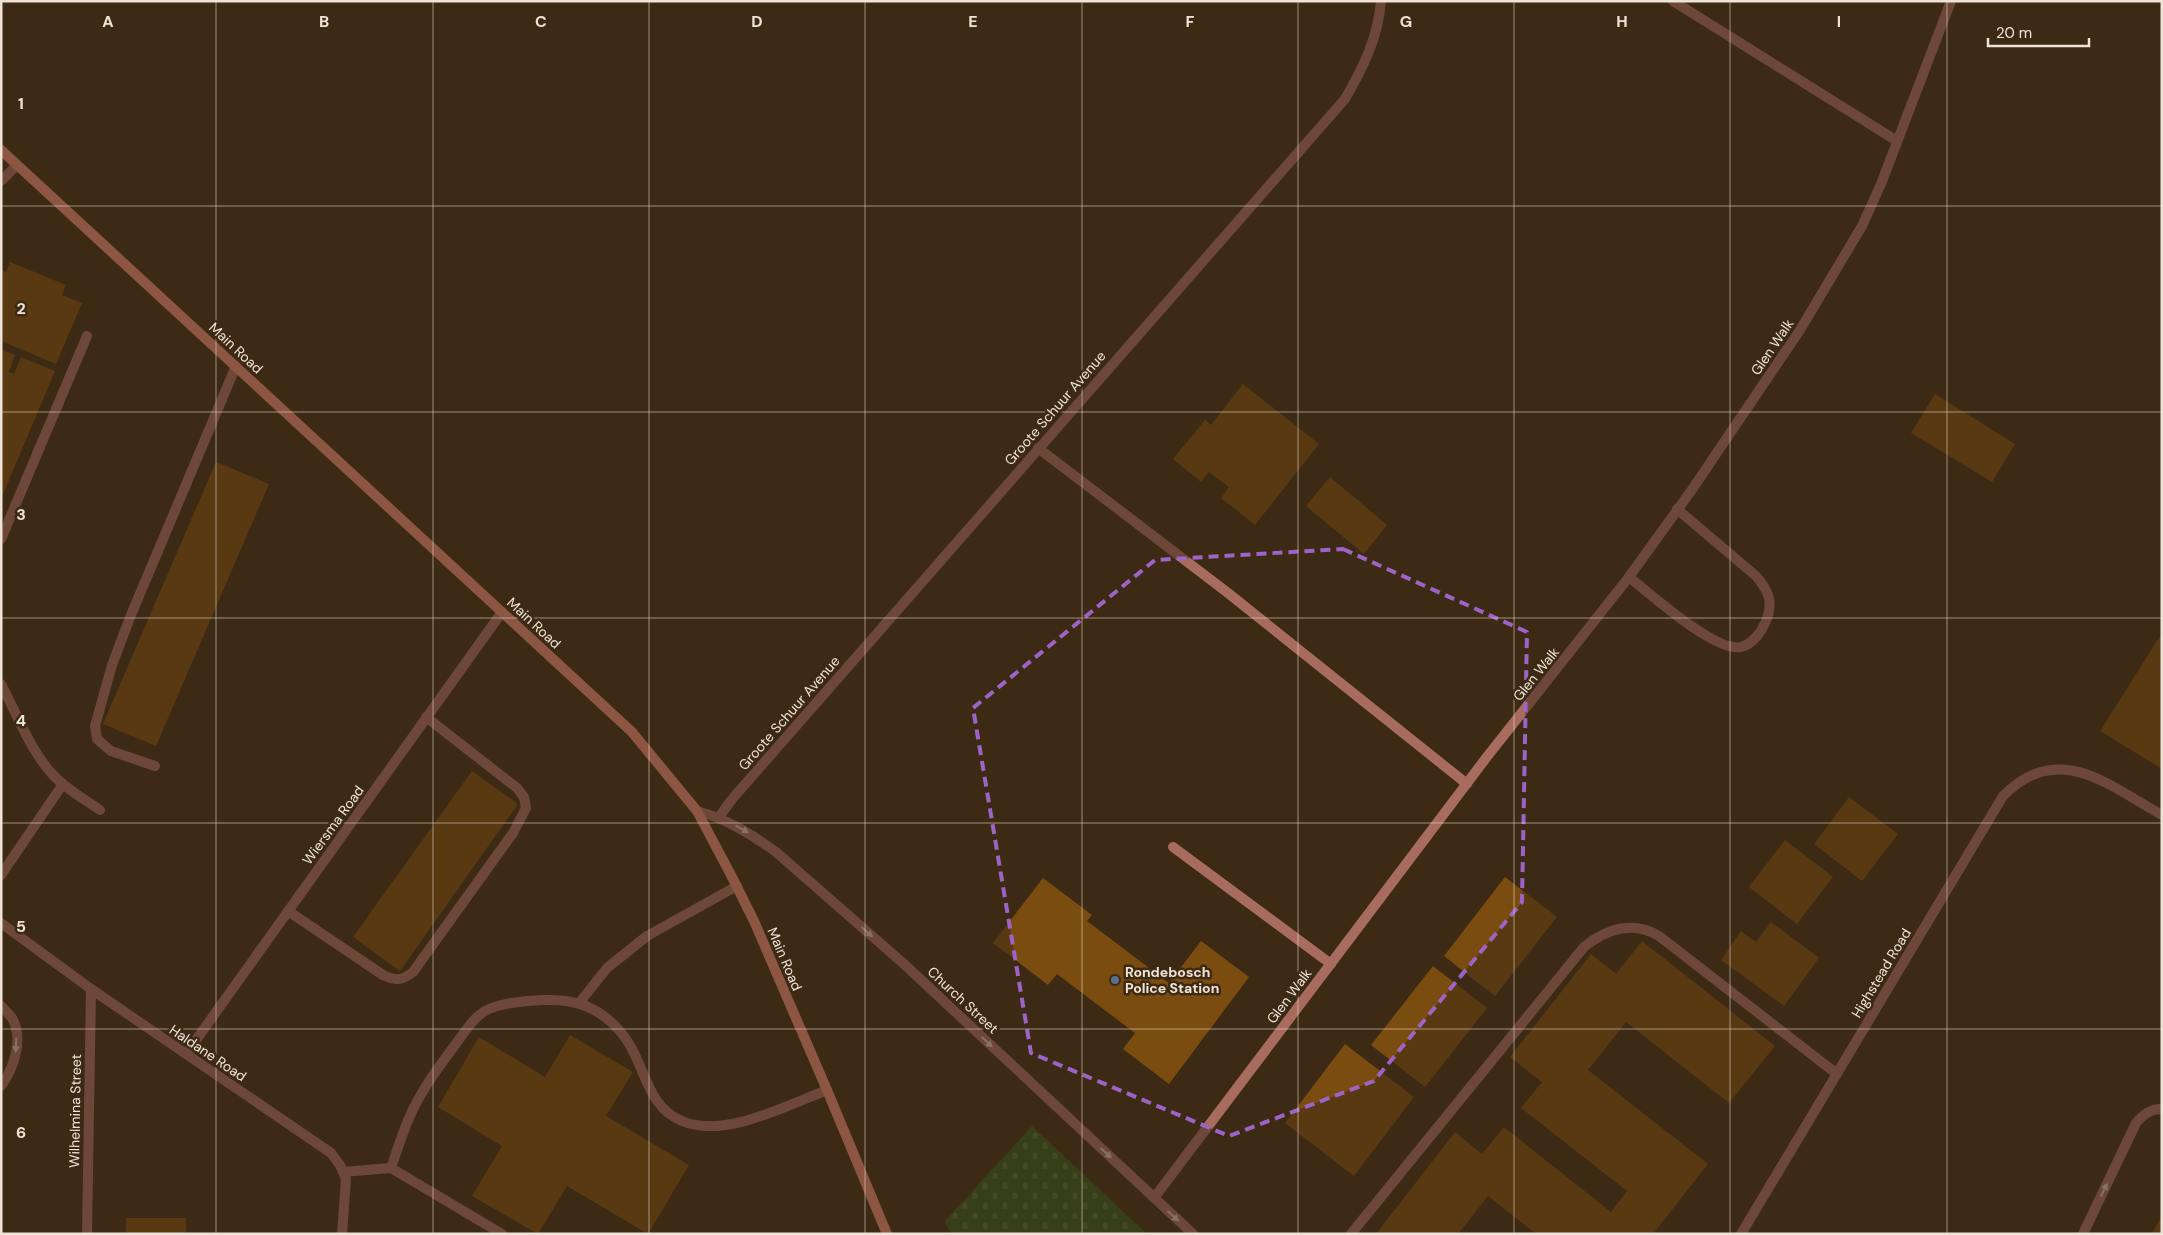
<svg xmlns="http://www.w3.org/2000/svg" width="2163" height="1235" font-family="'DM Sans',sans-serif">
	<style>
		.cemetery { fill: url(#cemetery-stones) }
		.building { fill: #7b4c0f }
		.lines { fill: none; stroke-linecap: round; stroke-linejoin: round }
		.service { stroke: #a86c5f; stroke-width: 10 }
		.minor { stroke: #a86c5f; stroke-width: 10 }
		.secondary { stroke: #ed8d78; stroke-width: 10 }
		.oneway { fill: #e1cbbe }
		.marked { fill: none; stroke: #9e63c6; stroke-width: 4; stroke-dasharray: 10 6; stroke-linejoin: round }
		.grid { fill: none; stroke: #efe3d6; stroke-width: 1; stroke-opacity: 0.55 }
		.service-dot { fill: #5c6f8a; stroke: #3d2a15; stroke-width: 2 }
		.labels { text-anchor: middle; dominant-baseline: central; stroke-width: 5; stroke-linejoin: round; paint-order: stroke }
		.street-label { font-size: 14px; fill: #efe3d6; stroke: #3d2a15 }
		.poi-label { font-size: 14px; font-weight: bold; fill: #efe3d6; stroke: #3d2a15; text-anchor: start }
		.grid-label { font-size: 16px; text-anchor: middle; font-weight: bold; fill: #efe3d6; stroke: #3d2a15; stroke-width: 5; stroke-linejoin: round; paint-order: stroke }
	</style>
	<defs>
		<pattern id="cemetery-stones" width="16" height="16" patternUnits="userSpaceOnUse" patternTransform="scale(1.25)"><rect width="16" height="16" fill="#30591b"/><path d="M2 7V4a2 2 0 0 1 4 0v3zM10 15v-3a2 2 0 0 1 4 0v3z" fill="#4e713b"/></pattern>
	</defs>
	<rect width="100%" height="100%" fill="#3d2a15"/>
	<!-- cemetery -->
	<path class="cemetery" d="M1032,1126L1147,1234H951L945,1221Z"/>
	<!-- building -->
	<path class="building" d="M10,262L66,285L62,295L82,303L56,364L1,341V270L6,272Z
		M1,349L15,355L9,372L14,374L21,357L55,371L1,499Z
		M1243,384L1319,444L1255,525L1221,498L1229,487L1209,472L1201,482L1173,459L1205,420L1211,425Z
		M1935,394L2015,444L1992,482L1911,433Z
		M216,462L269,484L156,746L103,724Z
		M1330,477L1387,525L1364,554L1306,506Z
		M2162,633V769L2100,731Z
		M472,771L518,804L400,971L353,937Z
		M1849,797L1898,834L1862,881L1814,844Z
		M1785,840L1833,877L1797,924L1749,887Z
		M1505,877L1557,917L1495,996L1444,956Z
		M1043,878L1092,915L1087,921L1169,983L1201,941L1249,977L1169,1084L1123,1049L1135,1033L1057,974L1048,985L993,943Z
		M1771,922L1819,958L1784,1006L1721,960L1741,931L1756,942Z
		M1642,941L1775,1046L1729,1103L1626,1022L1588,1070L1708,1164L1653,1234H1536L1488,1196L1458,1234H1376L1455,1132L1482,1154L1504,1127L1611,1212L1627,1191L1521,1108L1542,1082L1510,1057L1591,954L1616,974Z
		M1433,966L1487,1008L1425,1087L1371,1045Z
		M570,1035L633,1072L606,1116L689,1165L648,1234L567,1186L538,1234L472,1196L502,1146L438,1107L479,1037L545,1077Z
		M1345,1044L1414,1097L1354,1176L1285,1123Z
		M2162,1215V1234H2152Z
		M126,1218H186V1234H126Z"/>
	<g class="lines">
		<!-- service -->
		<path class="service" d="M1038,448L1228,593L1467,784
			M1,539L87,336
			M1629,577C1649,593 1716,653 1741,647C1753,644 1762,631 1766,621C1774,602 1768,590 1756,576L1677,509
			M1,684C17,714 30,750 53,775C66,789 84,799 100,810
			M155,766L111,751L97,739L95,726L112,665L131,615L236,366
			M1173,847L1331,964
			M1,875L63,784
			M288,911L383,975C396,981 402,981 413,972L513,833L526,808L524,797L517,788L426,717
			M580,1002L607,968L647,936L737,886
			M1,1006C5,1010 9,1014 12,1018C24,1039 14,1068 1,1086
			M391,1168C397,1151 402,1134 409,1118C421,1090 440,1065 458,1041C467,1029 475,1015 489,1009C506,1002 527,1001 545,1000C576,999 598,1007 619,1030C646,1060 644,1106 682,1121C724,1139 788,1105 827,1090
			M343,1172L391,1168L502,1234
			M1351,1234L1584,947C1606,929 1633,920 1659,936L1837,1074"/>
		<!-- minor -->
		<path class="minor" d="M1673,1L1897,141
			M1,181L17,165
			M697,811C727,819 751,834 776,852L904,964L1193,1234
			M719,817L733,798L1345,99C1363,68 1378,38 1381,1
			M1,923L91,989L331,1153L340,1165L346,1179L342,1234
			M186,1054L502,612
			M1154,1198L1486,758L1629,577L1691,491L1800,330L1862,226L1881,184L1951,1
			M87,1234L91,989
			M1741,1234L2003,796C2058,740 2108,785 2162,815
			M2083,1234L2136,1123C2144,1114 2150,1109 2162,1109"/>
		<!-- secondary -->
		<path class="secondary" d="M1,150L632,732L697,811L731,875L754,921L827,1090L887,1234"/>
	</g>
	<!-- one-way arrows -->
	<defs><path id="oneway-solid" d="M-6-.8H1V-3.2L6.5 0L1 3.2V.8H-6Z" transform="scale(1.25)"/></defs>
	<g class="oneway">
		<use href="#oneway-solid" transform="translate(742 829) rotate(29)"/>
		<use href="#oneway-solid" transform="translate(867 932) rotate(41)"/>
		<use href="#oneway-solid" transform="translate(987 1042) rotate(43)"/>
		<use href="#oneway-solid" transform="translate(16 1045) rotate(93)"/>
		<use href="#oneway-solid" transform="translate(1106 1153) rotate(43)"/>
		<use href="#oneway-solid" transform="translate(2104 1190) rotate(-64)"/>
		<use href="#oneway-solid" transform="translate(1173 1216) rotate(43)"/>
	</g>
	<!-- marked area -->
	<path d="M0 0H2163V1235H0ZM1343,549L1527,632L1522,902L1374,1081L1229,1136L1031,1053L973,708L1155,560Z" fill="#3d2a15" fill-opacity=".55" fill-rule="evenodd"/>
	<path class="marked" d="M1343,549L1527,632L1522,902L1374,1081L1229,1136L1031,1053L973,708L1155,560Z"/>
	<!-- grid -->
	<path class="grid" d="M216,1V1234M433,1V1234M649,1V1234M865,1V1234M1082,1V1234M1298,1V1234M1514,1V1234M1730,1V1234M1947,1V1234M1,206H2162M1,412H2162M1,618H2162M1,823H2162M1,1029H2162"/>
	<!-- markers -->
	<circle class="service-dot" cx="1115" cy="980" r="5"/>
	<g class="labels">
		<!-- street labels -->
		<g class="street-label">
			<text transform="translate(1772 347) rotate(-56)">Glen Walk</text>
			<text transform="translate(236 348) rotate(43)">Main Road</text>
			<text transform="translate(1055 408) rotate(-49)">Groote Schuur Avenue</text>
			<text transform="translate(534 623) rotate(43)">Main Road</text>
			<text transform="translate(1536 674) rotate(-51)">Glen Walk</text>
			<text transform="translate(789 713) rotate(-49)">Groote Schuur Avenue</text>
			<text transform="translate(333 825) rotate(-54)">Wiersma Road</text>
			<text transform="translate(785 959) rotate(67)">Main Road</text>
			<text transform="translate(1881 973) rotate(-59)">Highstead Road</text>
			<text transform="translate(1289 996) rotate(-53)">Glen Walk</text>
			<text transform="translate(963 1000) rotate(43)">Church Street</text>
			<text transform="translate(208 1053) rotate(34)">Haldane Road</text>
			<text transform="translate(75 1111) rotate(-89)">Wilhelmina Street</text>
		</g>
		<!-- poi labels -->
		<g class="poi-label">
			<text x="1125" y="972">Rondebosch<tspan x="1125" dy="16">Police Station</tspan></text>
		</g>
	</g>
	<g class="grid-label">
		<text x="108" y="27">A</text>
		<text x="324" y="27">B</text>
		<text x="541" y="27">C</text>
		<text x="757" y="27">D</text>
		<text x="973" y="27">E</text>
		<text x="1190" y="27">F</text>
		<text x="1406" y="27">G</text>
		<text x="1622" y="27">H</text>
		<text x="1839" y="27">I</text>
		<text x="21" y="109">1</text>
		<text x="21" y="314">2</text>
		<text x="21" y="520">3</text>
		<text x="21" y="726">4</text>
		<text x="21" y="932">5</text>
		<text x="21" y="1138">6</text>
	</g>
	<!-- border -->
	<rect width="2163" height="1235" fill="none" stroke="#efe3d6" stroke-width="5"/>
	<!-- scale -->
	<path d="M1988 38v8h101v-8" fill="none" stroke="#efe3d6" stroke-width="2.5"/>
	<text x="1996" y="38" font-size="15" fill="#efe3d6" stroke="#3d2a15" stroke-width="4" paint-order="stroke">20 m</text>
</svg>
